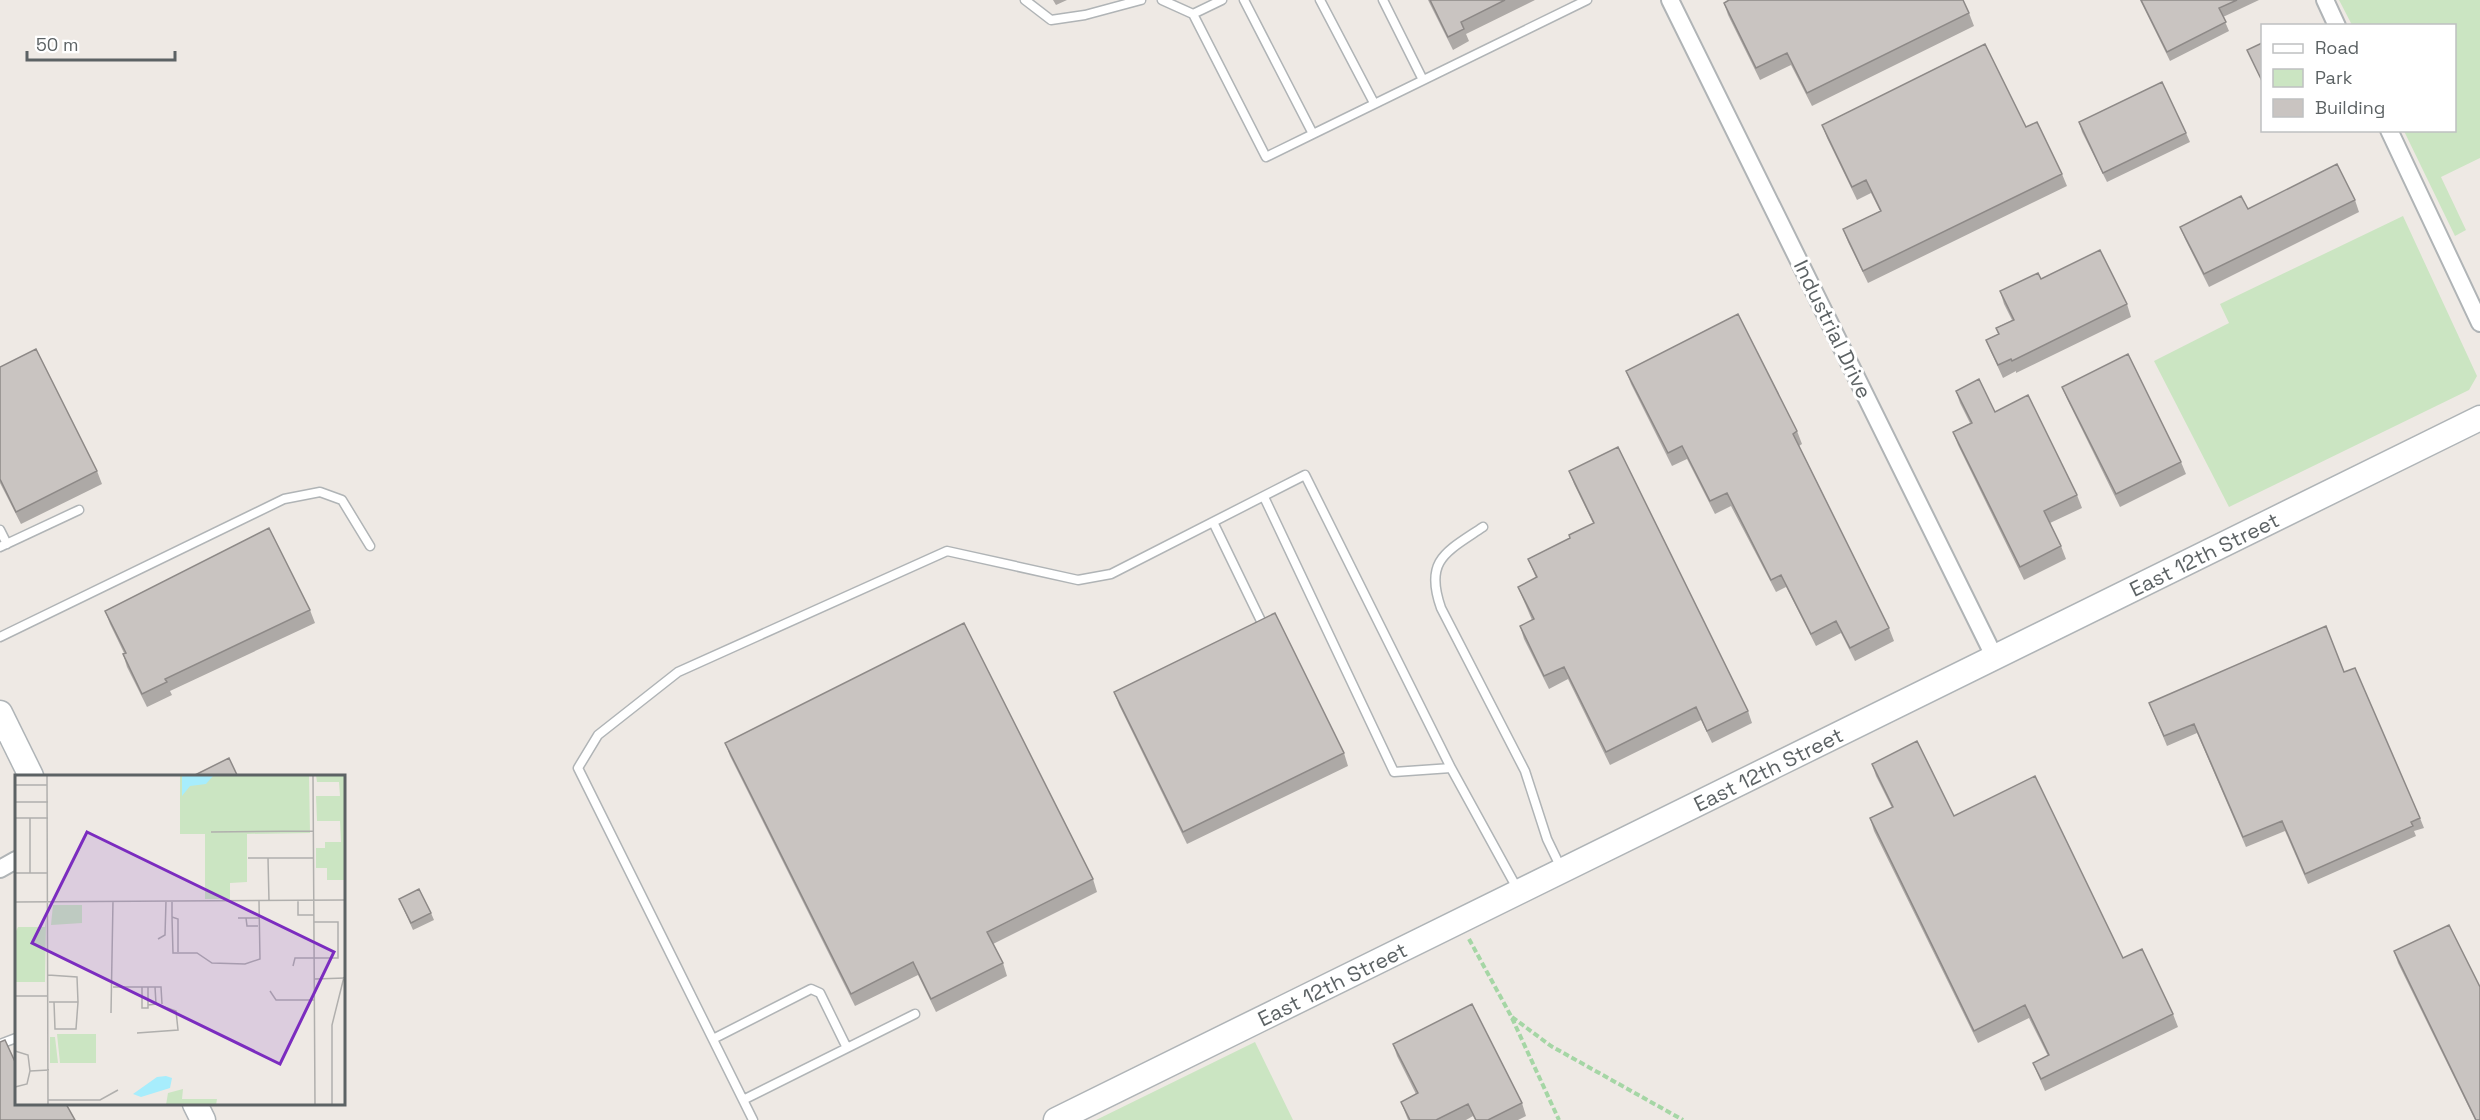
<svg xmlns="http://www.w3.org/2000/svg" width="2480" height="1120" font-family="'Space Grotesk',sans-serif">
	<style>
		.green { fill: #cbe5c2 }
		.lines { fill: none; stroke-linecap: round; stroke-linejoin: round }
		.lane-casing { stroke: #b0b4b6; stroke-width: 11 }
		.street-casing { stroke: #b0b4b6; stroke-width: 20 }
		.secondary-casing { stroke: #afb4b7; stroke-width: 27 }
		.path { stroke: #a5d6a5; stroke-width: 4; stroke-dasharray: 6 3; stroke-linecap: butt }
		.lane { stroke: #fff; stroke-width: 8 }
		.street { stroke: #fff; stroke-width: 16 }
		.secondary { stroke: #fff; stroke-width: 24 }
		.wall { fill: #ada9a6 }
		.building { fill: #c9c4c1; stroke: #8d8987; stroke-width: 1.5 }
		.labels { text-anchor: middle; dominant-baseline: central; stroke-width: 6; stroke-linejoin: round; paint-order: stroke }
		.street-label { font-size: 21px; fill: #5c6264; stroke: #fff }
		.inset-road { fill: none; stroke: #b0afad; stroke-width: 1.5 }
		.view { fill: #7b2cbf; fill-opacity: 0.15; stroke: #7b2cbf; stroke-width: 3 }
		.inset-edge { fill: none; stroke: #5c6264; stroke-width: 3 }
	</style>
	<rect width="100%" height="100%" fill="#eee9e4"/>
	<!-- green -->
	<path class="green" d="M2339,0H2480V158L2441,177L2466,230L2455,236L2404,131L2454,130V26L2352,25Z
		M2403,216L2477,376L2469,390L2229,507L2154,361L2229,323L2220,304Z
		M1255,1042L1293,1120H1096Z"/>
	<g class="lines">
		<defs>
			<path id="lane" d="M1025,0L1051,20L1085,15L1141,0
				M1162,0L1193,14L1222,0
				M1244,0L1313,134L1587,0
				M1320,0L1374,103
				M1383,0L1423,80
				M1193,14L1266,157L1313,134
				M1264,497L1394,772L1451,768L1518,890
				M1213,522L1262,623
				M1483,527C1446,552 1424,560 1441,608L1525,771L1547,839L1561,868
				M0,530L7,544
				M0,547L79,510
				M0,637L284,499L320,492L342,500L370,546
				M713,1039L811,989L820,993L847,1048
				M0,1044L16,1038
				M743,1100L915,1014
				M753,1120L578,768L598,735L678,672L947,551L1078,580L1111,574L1305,475L1451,768"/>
			<path id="street" d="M1670,0L1995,658
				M2325,0L2337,26
				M2389,130L2480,323
				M0,869L16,860"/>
			<g id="secondary">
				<path d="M0,713L31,776"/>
				<path d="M195,1104L203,1120"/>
				<path id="s1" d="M1056,1120L2480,418"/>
			</g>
		</defs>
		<!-- lane casing -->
		<use href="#lane" class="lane-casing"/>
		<!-- street casing -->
		<use href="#street" class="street-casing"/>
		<!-- secondary casing -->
		<use href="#secondary" class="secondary-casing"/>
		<!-- path -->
		<path class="path" d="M1469,939L1511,1016L1559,1120
			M1512,1017L1551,1046L1683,1120"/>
		<!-- lane -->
		<use href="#lane" class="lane"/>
		<!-- street -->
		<use href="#street" class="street"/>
		<!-- secondary -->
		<use href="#secondary" class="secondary"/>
	</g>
	<!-- wall -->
	<path class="wall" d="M1053,0H1067L1056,5Z
		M1428,0H1535L1466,34L1469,41L1453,50Z
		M2140,0H2259L2223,17L2229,31L2170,61Z
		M1724,3L1969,13L1974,26L1812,106L1791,65L1760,80L1728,15Z
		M2079,122L2186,133L2190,142L2107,182L2082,132Z
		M1822,125L2026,127L2062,174L2067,186L1868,283L1848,242L1843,229L1880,211L1871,193L1857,200L1827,138Z
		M2355,200L2359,212L2209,287L2185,239L2180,227L2248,209Z
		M2041,279L2127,304L2131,317L2016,373V371L2003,378L1991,352L1986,340L1998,334L1996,328L2012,320L2004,304L2000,291Z
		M0,367L97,471L102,484L21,524L0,483Z
		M1626,371L1797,431L1802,444L1799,446L1889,628L1894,641L1855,661L1841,633L1816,646L1786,587L1776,592L1731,506L1715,514L1687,459L1672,466L1631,384Z
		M2062,387L2181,462L2186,474L2120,507L2067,399Z
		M1956,391L1995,412L2077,495L2082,508L2050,523L2061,546L2066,559L2024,580L1958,445L1953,432L1970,423L1960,403Z
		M1569,471L1748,711L1752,723L1712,743L1701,720L1610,765L1568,679L1549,689L1524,639L1520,626L1532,620L1523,599L1518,587L1536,578L1528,559L1570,538L1593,523L1574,484Z
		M310,610L315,623L170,691L172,695L147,707L127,667L123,654L124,653L110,624L105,611Z
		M2344,672L2420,818L2424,828L2414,831L2416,836L2308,884L2285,831L2246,847L2197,733L2167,746L2149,703Z
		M1114,692L1344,753L1348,766L1187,844L1119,705Z
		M725,743L1093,879L1097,892L993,944L1003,963L1007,976L936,1012L918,975L855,1006L730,756Z
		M1872,764L1954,816L2123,958L2173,1014L2178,1027L2045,1091L2038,1075L2033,1063L2048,1056L2029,1018L1978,1043L1874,831L1870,818L1892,808L1876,776Z
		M399,899L431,913L434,920L413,930Z
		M2394,951L2480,1120H2475L2398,963Z
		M1393,1044L1522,1103L1526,1116L1518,1120H1475L1473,1116L1466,1120H1408L1401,1102L1416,1094L1397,1056Z"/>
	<!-- building -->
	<path class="building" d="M1430,0H1505L1461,22L1464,29L1448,37Z
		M1729,0H1963L1969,13L1807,93L1787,53L1756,68L1724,3Z
		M2141,0H2237L2219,8L2226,22L2167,52Z
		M2262,43V81L2247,50Z
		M1985,44L2026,127L2037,122L2062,174L1863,271L1843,229L1881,211L1866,180L1852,187L1822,125Z
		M2162,82L2186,133L2103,173L2079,122Z
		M2337,164L2355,200L2204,274L2180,227L2241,196L2248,209Z
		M2100,250L2127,304L2012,361L2011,359L1998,365L1986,340L1999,334L1996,328L2014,320L2000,291L2038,273L2041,279Z
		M1738,314L1797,431L1793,434L1889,628L1850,648L1836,621L1811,634L1781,575L1771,580L1727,493L1710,501L1682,446L1668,453L1626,371Z
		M36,349L97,471L16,512L0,479V367Z
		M2128,354L2181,462L2116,494L2062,387Z
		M1979,379L1995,412L2028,395L2077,495L2044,511L2061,546L2020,567L1953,432L1972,423L1956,391Z
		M1618,447L1748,711L1707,731L1696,707L1606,752L1564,667L1544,676L1520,626L1534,619L1518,587L1537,577L1528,559L1570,538L1569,535L1594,523L1569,471Z
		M269,528L310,610L165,679L167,682L142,694L123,654L126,653L105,611Z
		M1275,613L1344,753L1183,832L1114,692Z
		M964,623L1093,879L987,932L1003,963L931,999L913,962L851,994L725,743Z
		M2326,626L2344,672L2355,668L2420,818L2411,822L2413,826L2305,874L2282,821L2243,837L2194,724L2164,736L2149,703Z
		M1917,741L1954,816L2035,776L2123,958L2142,949L2173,1014L2041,1079L2033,1063L2049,1055L2025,1005L1974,1031L1870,818L1893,807L1872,764Z
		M229,758L238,777H191Z
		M419,889L431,913L411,923L399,899Z
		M2449,925L2480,987V1120H2476L2394,951Z
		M1472,1004L1522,1103L1488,1120H1476L1468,1104L1436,1120H1410L1401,1102L1418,1093L1393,1044Z
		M5,1040L16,1064V1104H66L75,1120H0V1042Z"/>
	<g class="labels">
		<!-- street labels -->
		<g class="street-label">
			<text transform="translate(1833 329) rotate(64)">Industrial Drive</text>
			<text stroke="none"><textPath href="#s1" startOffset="1280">East 12th Street</textPath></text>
			<text stroke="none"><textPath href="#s1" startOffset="794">East 12th Street</textPath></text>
			<text stroke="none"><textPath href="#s1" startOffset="308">East 12th Street</textPath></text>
		</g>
	</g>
	<!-- overview -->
	<g transform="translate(15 775)">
		<rect width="330" height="330" fill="#eee9e4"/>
		<path d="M165,0H294L295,58L232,59V107L215,108V124H190V59H165ZM301,0H330V105H312V93H301V73H310V67H326L325,46H302L301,21H325L324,7H302ZM38,130H67V148L36,150ZM31,146L30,207H0V158L3,152H30ZM42,259H81V288H45ZM35,262H40L43,288H35ZM168,314L167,324H202L201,330H151L153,318Z" fill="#cbe5c2"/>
		<path d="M167,0H199L191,9L175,11L167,21ZM151,301L157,303L155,313L126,322L118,319L142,302Z" fill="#a7edfc"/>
		<path class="inset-road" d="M32,0L33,330M298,0L300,330M0,10H32M0,27H33M0,43H33M15,43V98M196,57L298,56M233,83H298M253,83L254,126M0,98H33M157,126V142L163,144V177M283,126V140H299M0,127L330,125M157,142L158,178H182L197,188L230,189L245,184L244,126M223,143H244M231,143L232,151H243M143,164L150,160L151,126M278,191L280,183H323V147H299M33,200L62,202L63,227M300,204L330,203M98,212H140L141,229L133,230M127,212V233H133V212M140,212H146L147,229M255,216L261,225H300M0,221H33M34,227H63L61,254H40L39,227M96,238L98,126M122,258L163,255L161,236L141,229M0,276L13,280L15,296L12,309L0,312M15,296L34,295M33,325H85L103,315M317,330V250L329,202"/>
		<path class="view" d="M72,57L319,177L265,289L17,168Z"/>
		<rect width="330" height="330" class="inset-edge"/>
	</g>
	<!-- legend -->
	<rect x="2261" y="24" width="195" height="108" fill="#ffffff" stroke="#bec0c1" stroke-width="1.5"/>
	<rect x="2273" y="44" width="30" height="9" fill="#ffffff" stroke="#bec0c1" stroke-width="1.5"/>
	<text x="2315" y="54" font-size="18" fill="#5c6264">Road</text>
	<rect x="2273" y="69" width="30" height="18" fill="#cbe5c2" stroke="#bec0c1" stroke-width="1.5"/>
	<text x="2315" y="84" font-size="18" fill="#5c6264">Park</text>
	<rect x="2273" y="99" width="30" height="18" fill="#c9c4c1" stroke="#bec0c1" stroke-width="1.5"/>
	<text x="2315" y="114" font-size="18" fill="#5c6264">Building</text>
	<!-- scale -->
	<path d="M27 51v9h148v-9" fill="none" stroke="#5c6264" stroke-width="3"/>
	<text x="36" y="51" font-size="18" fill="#5c6264" stroke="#ffffff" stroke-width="4.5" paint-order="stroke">50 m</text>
</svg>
